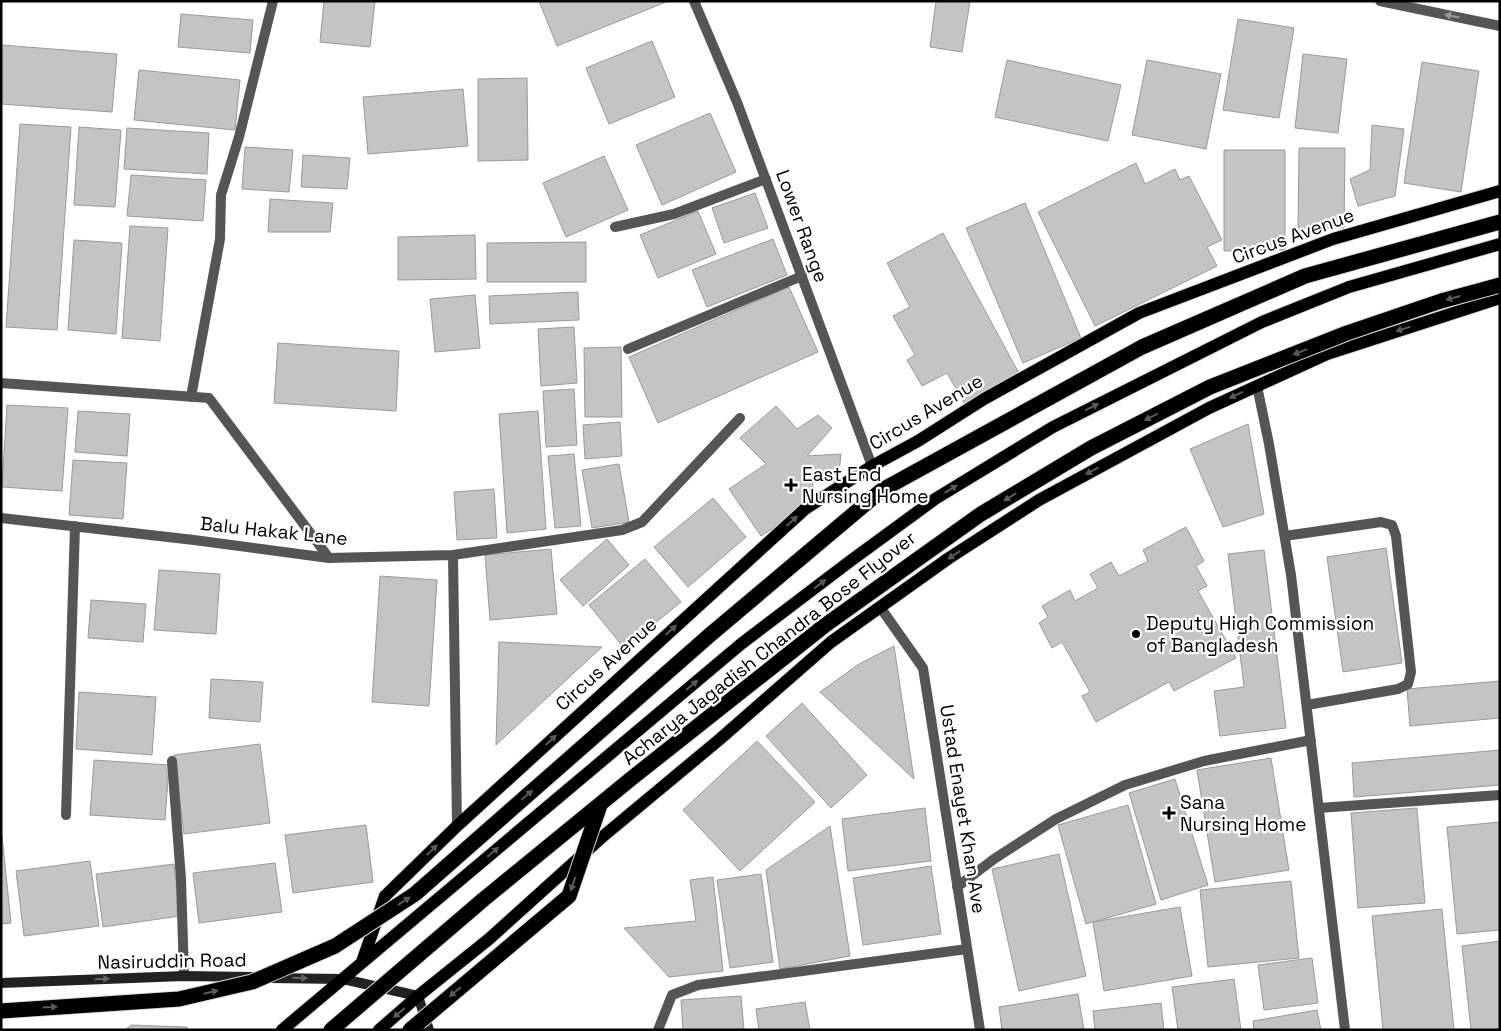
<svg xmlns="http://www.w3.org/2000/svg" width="1501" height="1031" font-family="'Space Grotesk',sans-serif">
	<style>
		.building { fill: #c4c4c4; stroke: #999 }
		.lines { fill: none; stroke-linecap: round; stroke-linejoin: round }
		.primary-casing { stroke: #dbdbdb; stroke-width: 14 }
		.lane { stroke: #555; stroke-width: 10 }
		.street { stroke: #555; stroke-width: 10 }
		.secondary { stroke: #222; stroke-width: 10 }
		.primary { stroke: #000; stroke-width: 12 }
		.highway-bridge-casing { stroke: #dbdbdb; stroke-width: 17; stroke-linecap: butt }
		.highway-bridge { stroke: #000; stroke-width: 15 }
		.oneway { fill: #999 }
		.oneway2 { fill: #595959 }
		.oneway3 { fill: #646464 }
		.poi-dot { fill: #000; stroke: #fff; stroke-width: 2 }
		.labels { text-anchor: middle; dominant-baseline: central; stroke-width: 4.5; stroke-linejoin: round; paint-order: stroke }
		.street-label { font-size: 19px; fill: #000; stroke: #fff }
		.poi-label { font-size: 19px; fill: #000; stroke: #fff; text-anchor: start }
	</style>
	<rect width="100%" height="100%" fill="#fff"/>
	<!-- building -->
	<path class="building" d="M324,1H375L370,47L320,42Z
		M539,1H665L666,2L557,46Z
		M936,1H970L962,52L930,47Z
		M181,14L253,20L250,53L178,47Z
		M1238,19L1294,28L1279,118L1223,110Z
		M652,41L675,97L609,124L586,68Z
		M1,45L117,54L112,112L1,104Z
		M1303,54L1347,59L1338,133L1295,128Z
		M1007,60L1121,85L1108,141L995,117Z
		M1147,60L1221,74L1206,149L1132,135Z
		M1422,62L1479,71L1461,192L1404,183Z
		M139,70L240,80L235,130L134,120Z
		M527,78L528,160L478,161V79Z
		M463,89L468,146L368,154L363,97Z
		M710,113L736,172L662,205L636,145Z
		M20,124L71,127L57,330L6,327Z
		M1372,125L1404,129L1395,196L1358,206L1350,179L1370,170Z
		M79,127L121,130L115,207L74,205Z
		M127,128L209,133L207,174L124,169Z
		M245,147L293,150L289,192L242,189Z
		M1299,148H1345L1344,228H1298Z
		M1224,150H1285V250L1224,251Z
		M303,155L350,158L347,189L301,187Z
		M604,156L628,210L566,237L543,183Z
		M1136,163L1145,184L1175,169L1180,180L1189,176L1222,240L1207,247L1217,266L1095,326L1038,212Z
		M131,175L206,180L203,221L127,216Z
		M755,193L768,228L724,243L712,208Z
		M270,199L333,203L330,232H268Z
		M1025,203L1081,338L1023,363L966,228Z
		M698,211L716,254L658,278L640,235Z
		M130,226L168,228L160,341L122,338Z
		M943,233L1021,377L966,406L947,373L922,386L907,360L915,355L893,316L910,307L887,263Z
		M475,235L476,279L398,280V237Z
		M773,239L787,275L707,307L692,270Z
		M74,240L122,243L116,334L68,330Z
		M586,242V282H487V243Z
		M789,287L818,352L658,423L629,357Z
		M578,292L579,320L490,324L489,296Z
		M475,295L480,348L435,352L430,299Z
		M574,327L577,383L541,386L538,329Z
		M278,343L399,351L396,411L274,403Z
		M621,347L622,417H585L584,348Z
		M574,389L577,445L546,447L543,391Z
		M7,405L68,408L62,491L2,487Z
		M776,406L797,429L818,415L832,428L807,456L841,454L838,482H812L816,500L761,536L729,489L766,464L740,438Z
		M78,411L130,414L127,456L75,452Z
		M538,411L546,529L507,533L499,414Z
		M620,422L622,456L585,459L583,425Z
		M1248,424L1264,514L1223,527L1190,449Z
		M574,454L581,526L555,528L548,456Z
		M73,460L127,463L123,519L69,515Z
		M619,464L629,522L592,528L582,470Z
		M494,489L497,538L457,540L454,492Z
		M713,498L746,537L688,587L654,547Z
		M1186,527L1204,561L1196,566L1207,586L1198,591L1236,658L1174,691L1169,682L1096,722L1082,696L1090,692L1062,642L1052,648L1039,623L1048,617L1042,606L1070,590L1075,601L1098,588L1090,574L1111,562L1119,576L1148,561L1143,550Z
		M607,539L629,565L583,606L560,580Z
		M1386,548L1402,663L1343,672L1327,557Z
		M551,549L557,614L490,620L485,555Z
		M1264,550L1286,728L1220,736L1214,691L1244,687L1228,554Z
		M645,559L681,602L624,648L589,605Z
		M159,570L220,574L216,634L154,630Z
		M380,576L437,580L429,706L372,702Z
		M91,600L146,604L143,642L88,638Z
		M499,642L602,647L496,745Z
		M894,646L914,779L820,692L859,664Z
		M211,679L263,682L260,722L209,718Z
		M1500,681V718L1410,726L1407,689Z
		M79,692L156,697L152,755L76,749Z
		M802,703L867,775L831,808L766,736Z
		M757,741L815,802L740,871L683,810Z
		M260,744L270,823L184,834L174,755Z
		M1500,750V785L1354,797L1352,763Z
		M1271,758L1289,870L1215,882L1197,770Z
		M94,760L169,765L165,820L90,815Z
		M1175,779L1208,885L1161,900L1129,793Z
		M1128,805L1156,904L1086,924L1058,825Z
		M925,808L931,861L848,871L842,819Z
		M1417,808L1425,903L1358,908L1351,813Z
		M1500,822V930L1457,934L1447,827Z
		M366,825L373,882L293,893L285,835Z
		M830,826L850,956L780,969L766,870Z
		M2,836L11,923L1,924V836Z
		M1059,854L1086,976L1019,991L992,869Z
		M90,861L99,926L24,936L16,871Z
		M275,863L282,912L199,923L193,873Z
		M174,864L180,916L103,927L96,874Z
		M931,866L941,934L863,945L853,878Z
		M761,874L773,962L730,968L717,880Z
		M713,877L723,971L669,977L624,928L696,921L690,880Z
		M1291,881L1299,958L1208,967L1200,890Z
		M1180,907L1192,976L1104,991L1093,922Z
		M1442,909L1454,1030H1383L1372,916Z
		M1500,941V1030H1471L1462,946Z
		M1312,958L1318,1003L1264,1010L1258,965Z
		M1234,979L1241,1030H1178L1172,987Z
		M1078,994L1084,1030H1002L999,1007Z
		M741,996L744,1030H683L681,1000Z
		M805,1002L810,1030H759L756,1009Z
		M1161,1003L1164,1030H1095L1093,1011Z
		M1317,1010L1321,1030H1254L1253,1021Z
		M131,1025L187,1027L188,1030H125Z"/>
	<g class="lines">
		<defs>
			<path id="primary" d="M362,962L385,896L457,826L805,509L872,466L918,441L984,399L1139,313L1333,239L1500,191
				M282,1030L741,644L849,562L935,499L1053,427L1262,322L1349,287L1500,244
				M379,1030L418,996L489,939L601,838L720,739L831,642L949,558L1039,500L1209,408L1327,354L1500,298"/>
		</defs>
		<!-- primary casing -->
		<use href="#primary" class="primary-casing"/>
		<!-- lane -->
		<path class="lane" d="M628,349L802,276
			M1285,536L1381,522L1392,525L1396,536L1411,672L1408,684L1398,689L1307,705
			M172,761L181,879L184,976
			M1319,808L1500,795"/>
		<!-- street -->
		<path class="street" d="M694,1L737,102L872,466
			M1380,1L1500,26
			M615,227L674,214L766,179
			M1,383L209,398L329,558
			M1257,386L1269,444L1291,575L1345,1030
			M191,397L220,239L221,195L239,137L273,1
			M1,518L194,540L329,558L453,555L457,826
			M453,555L622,530L642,522L740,418
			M880,607L923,668L980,1030
			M66,815L75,526
			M957,887L994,859L1056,819L1125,785L1204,761L1311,740
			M658,1030L672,995L698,985L967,949"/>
		<!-- secondary -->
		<path class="secondary" d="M269,978L343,979L418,996L429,1030
			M1,983L184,976L252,977"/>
		<!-- primary -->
		<use href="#primary" class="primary"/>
		<defs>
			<path id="highway-bridge" d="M1,1011L179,999L252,982L335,946L415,894L711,634L882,490L1142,347L1305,276L1500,222
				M331,1030L484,899L632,778L824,626L981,514L1091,448L1210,387L1347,333L1441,301L1500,285
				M410,1030L569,896L600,805"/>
		</defs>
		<!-- highway-bridge casing -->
		<use href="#highway-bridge" class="highway-bridge-casing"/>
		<!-- highway-bridge -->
		<use href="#highway-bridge" class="highway-bridge"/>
	</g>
	<!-- one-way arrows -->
	<defs><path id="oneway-solid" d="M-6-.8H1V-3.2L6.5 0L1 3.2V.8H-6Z" transform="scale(1.25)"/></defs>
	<use class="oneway" href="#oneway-solid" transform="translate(1452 16) rotate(-169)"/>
	<g class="oneway2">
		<use href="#oneway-solid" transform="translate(1453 298) rotate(165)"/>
		<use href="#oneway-solid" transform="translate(1403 329) rotate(162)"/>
		<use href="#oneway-solid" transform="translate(1300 352) rotate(158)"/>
		<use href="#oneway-solid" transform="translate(1236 395) rotate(155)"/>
		<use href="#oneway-solid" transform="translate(1092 407) rotate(-27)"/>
		<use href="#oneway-solid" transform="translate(1151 417) rotate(153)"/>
		<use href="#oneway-solid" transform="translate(1092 471) rotate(152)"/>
		<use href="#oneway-solid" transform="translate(951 489) rotate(-31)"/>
		<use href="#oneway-solid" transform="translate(1010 497) rotate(149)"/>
		<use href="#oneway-solid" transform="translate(792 521) rotate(-42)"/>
		<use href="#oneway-solid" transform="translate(954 555) rotate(147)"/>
		<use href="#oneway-solid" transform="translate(820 584) rotate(-37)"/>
		<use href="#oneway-solid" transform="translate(671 630) rotate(-42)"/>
		<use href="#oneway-solid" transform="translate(692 685) rotate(-40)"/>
		<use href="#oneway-solid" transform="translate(551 740) rotate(-42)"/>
		<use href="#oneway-solid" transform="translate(527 795) rotate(-41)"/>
		<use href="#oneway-solid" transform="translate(432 850) rotate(-44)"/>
		<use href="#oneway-solid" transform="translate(493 852) rotate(-40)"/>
		<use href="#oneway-solid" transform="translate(573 884) rotate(109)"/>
		<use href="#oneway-solid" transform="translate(404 901) rotate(-33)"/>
		<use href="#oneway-solid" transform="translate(211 992) rotate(-13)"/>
		<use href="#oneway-solid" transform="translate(455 992) rotate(140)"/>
		<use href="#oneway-solid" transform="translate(50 1007) rotate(-4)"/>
		<use href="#oneway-solid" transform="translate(399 1013) rotate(139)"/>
	</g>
	<g class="oneway3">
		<use href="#oneway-solid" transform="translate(300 978) rotate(1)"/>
		<use href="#oneway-solid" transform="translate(102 979) rotate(-2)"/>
	</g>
	<!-- markers -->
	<g class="poi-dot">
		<path d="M788.5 477.5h5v5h5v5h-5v5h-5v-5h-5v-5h5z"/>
		<circle cx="1136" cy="634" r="5"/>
		<path d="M1166.5 805.5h5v5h5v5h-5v5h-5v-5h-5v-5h5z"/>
	</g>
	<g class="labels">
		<!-- street labels -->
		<g class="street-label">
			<text transform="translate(802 226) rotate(70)">Lower Range</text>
			<text transform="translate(1293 236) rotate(-20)">Circus Avenue</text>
			<text transform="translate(926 412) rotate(-31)">Circus Avenue</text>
			<text transform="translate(274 531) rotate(6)">Balu Hakak Lane</text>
			<text transform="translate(769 648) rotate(-38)">Acharya Jagadish Chandra Bose Flyover</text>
			<text transform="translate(606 664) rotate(-42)">Circus Avenue</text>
			<text transform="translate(963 809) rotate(81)">Ustad Enayet Khan Ave</text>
			<text transform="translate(172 961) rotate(-1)">Nasiruddin Road</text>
		</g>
		<!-- poi labels -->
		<g class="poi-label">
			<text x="802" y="474">East End<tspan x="802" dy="22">Nursing Home</tspan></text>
			<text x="1146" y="623">Deputy High Commission<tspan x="1146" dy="22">of Bangladesh</tspan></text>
			<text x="1180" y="802">Sana<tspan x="1180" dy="22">Nursing Home</tspan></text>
		</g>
	</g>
	<!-- border -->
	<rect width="1501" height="1031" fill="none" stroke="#000000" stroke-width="5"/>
</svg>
